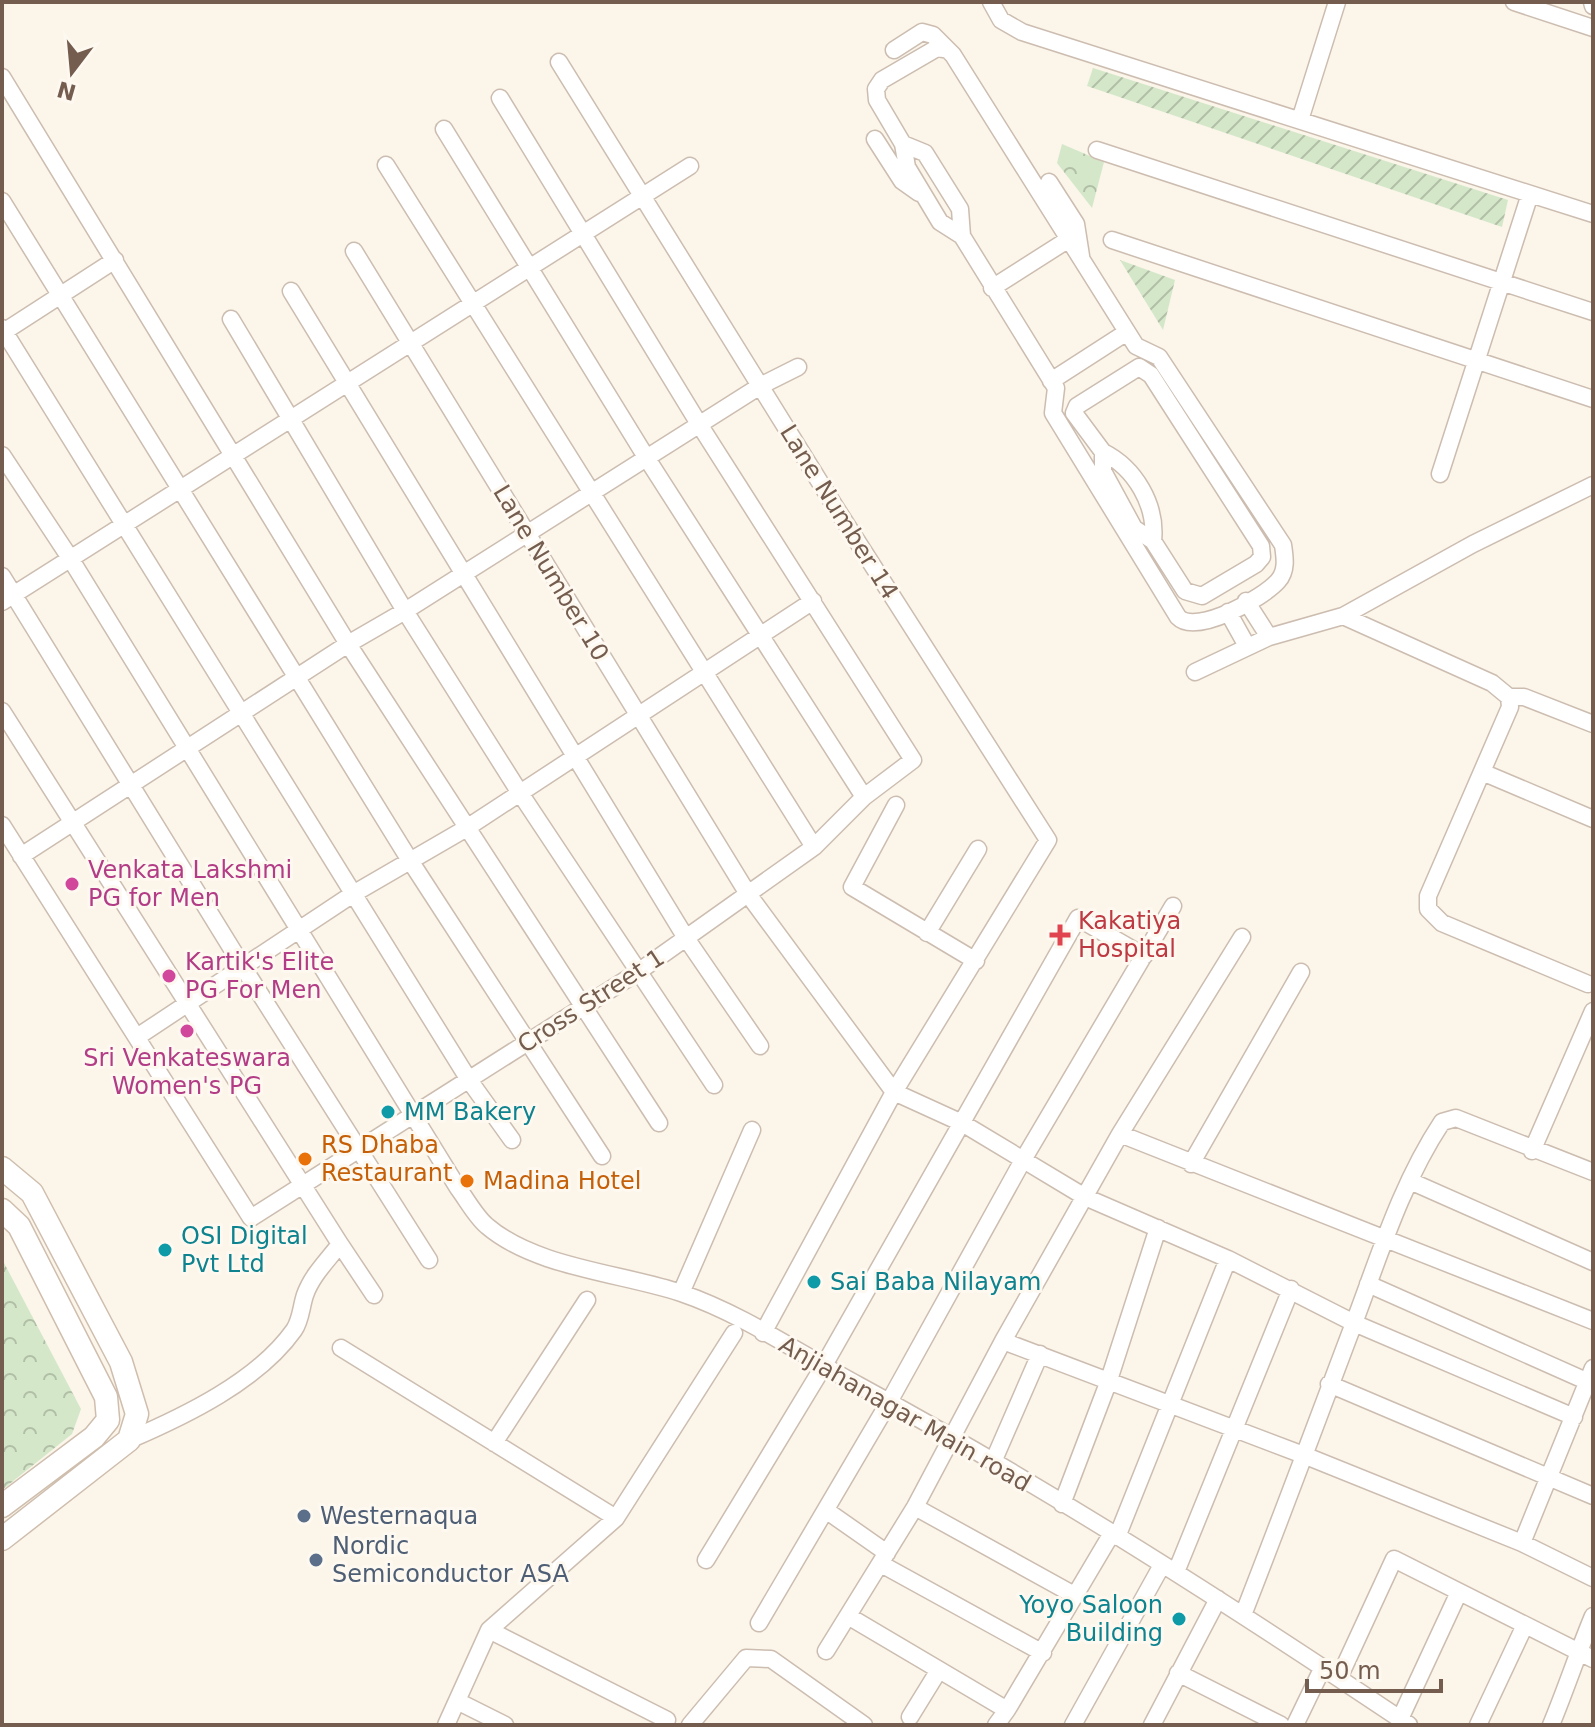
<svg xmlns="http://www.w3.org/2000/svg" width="1595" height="1727" font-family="'DejaVu Sans',sans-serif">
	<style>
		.park { fill: url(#park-crowns) }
		.garden { fill: url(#garden-furrows) }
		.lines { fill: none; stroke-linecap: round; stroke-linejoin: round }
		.minor-casing { stroke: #ccbdb0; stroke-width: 19 }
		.secondary-casing { stroke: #cfbeae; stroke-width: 25 }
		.minor { stroke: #fff; stroke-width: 16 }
		.secondary { stroke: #fff; stroke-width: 22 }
		.hotel-dot { fill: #d1479c; stroke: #fef9f0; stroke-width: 3 }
		.health-dot { fill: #e0444e; stroke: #fef9f0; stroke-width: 3 }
		.culture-dot { fill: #0f9aa8; stroke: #fef9f0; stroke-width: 3 }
		.food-dot { fill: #e8710a; stroke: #fef9f0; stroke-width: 3 }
		.service-dot { fill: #5c6f8a; stroke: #fef9f0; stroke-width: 3 }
		.labels { text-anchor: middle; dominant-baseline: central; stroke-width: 6; stroke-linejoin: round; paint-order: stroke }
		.street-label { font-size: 24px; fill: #745d4f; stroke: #fef9f0 }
		.hotel-label { font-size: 24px; fill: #b23c85; stroke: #fef9f0; text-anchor: start }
		.health-label { font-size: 24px; fill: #be3a42; stroke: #fef9f0; text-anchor: start }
		.culture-label { font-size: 24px; fill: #0d838f; stroke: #fef9f0; text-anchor: start }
		.food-label { font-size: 24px; fill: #c56008; stroke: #fef9f0; text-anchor: start }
		.service-label { font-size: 24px; fill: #4e5e75; stroke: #fef9f0; text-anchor: start }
	</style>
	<defs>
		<pattern id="park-crowns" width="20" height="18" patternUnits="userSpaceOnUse" patternTransform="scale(2)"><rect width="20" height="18" fill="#d4e8c9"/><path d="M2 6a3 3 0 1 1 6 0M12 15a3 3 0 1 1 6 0" fill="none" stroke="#b1bfa6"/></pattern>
		<pattern id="garden-furrows" width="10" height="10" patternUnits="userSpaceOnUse" patternTransform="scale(2)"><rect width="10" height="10" fill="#d4e8c9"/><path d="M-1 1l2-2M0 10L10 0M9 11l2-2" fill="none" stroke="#b1bfa6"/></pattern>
	</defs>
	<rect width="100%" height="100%" fill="#fbf5ea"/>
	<!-- park -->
	<path class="park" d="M1062,144L1104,162L1092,208L1057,163Z
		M2,1259L81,1409L72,1434L2,1490Z"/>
	<!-- garden -->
	<path class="garden" d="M1093,68L1508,200L1502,227L1087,86Z
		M1120,260L1175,280L1163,330Z"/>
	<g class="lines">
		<defs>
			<path id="minor" d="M991,2L1001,20L1022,32L1593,214
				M1514,2L1593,28
				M1592,2L1593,6
				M937,48L948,50L953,55L1136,346L1159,357L1283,545C1285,558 1287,571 1278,581C1263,598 1196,636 1178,617L1053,413L1056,388L962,236L940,222L907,167L903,144L877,100L876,89L882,80Z
				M894,50L922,32L933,35L948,50
				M559,62L834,505L1048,840L894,1092L763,1333
				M2,77L348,644L659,1123
				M1300,120L1337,2
				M444,129L646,457L864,797
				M875,139L902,181L919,193
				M903,144L925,153L960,209L962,236
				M1097,150L1593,312
				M386,165L814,847
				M1049,182L1076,224L1081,256
				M2,201L409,859L602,1156
				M1112,240L1593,399
				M354,251L748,894L894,1092L962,1123L1085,1197L1228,1259L1354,1323L1574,1417
				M992,288L1069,239
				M291,291L686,938L760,1046
				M231,319L405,611L520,793L714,1085
				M2,328L469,1080L512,1140
				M2,333L115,260
				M1139,367L1151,375L1261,546L1262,557L1256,564L1202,596L1185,591L1153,541L1134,528L1103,471V452L1074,413L1077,406Z
				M1051,381L1127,332
				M1103,452C1135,468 1157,505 1153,541
				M2,455L70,558L458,1188C467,1200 476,1217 487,1226C536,1268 622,1273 681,1293C743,1314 800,1354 858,1385C1048,1488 1230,1605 1409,1725
				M1440,474L1530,194
				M2,576L243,967L429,1260
				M1246,601L1269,637
				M2,602L690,166
				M1228,612L1247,646
				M1343,616L1492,683L1509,697L1510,707L1428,896V909L1442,923L1588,984
				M1195,672L1269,637L1343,616L1473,544L1593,485
				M1509,697H1524L1593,724
				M2,711L340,1244C328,1260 312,1275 305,1295C301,1307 301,1320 294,1330C258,1381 185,1416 129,1440
				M1482,772L1593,819
				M896,805L852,887L976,961
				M2,825L251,1218L638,972L814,847L864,797L913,760L699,424L500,98
				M21,856L348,644L405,611L760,386L798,367
				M927,933L978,849
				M137,1037L353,894L465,829L813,601
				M1120,1134L1593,1321
				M1532,1151L1593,1011
				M1191,1164L1301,972
				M1410,1181L1593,1262
				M340,1244L374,1295
				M1368,1284L1593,1384
				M681,1293L752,1130
				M1003,1341L1306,1456L1522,1543L1593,1578
				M341,1348L616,1518
				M1329,1384L1593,1496
				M494,1443L587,1300
				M993,1462L1040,1354
				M1062,1504L1108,1383L1158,1228
				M915,1507L1076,1596
				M827,1511L887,1553
				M1117,1537L1228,1259
				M1522,1543L1593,1368
				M706,1560L823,1367L1078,918L1144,956
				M881,1564L1043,1653
				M1176,1572L1291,1289
				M1243,1615C1281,1518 1317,1421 1354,1323C1380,1254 1401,1184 1442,1122L1456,1118L1593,1172
				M848,1616L1007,1710L1112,1533
				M759,1623L889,1402L1023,1160L1173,906
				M489,1630L667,1720
				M826,1651L915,1507L1003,1341L1120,1134L1242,937
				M1178,1673L1281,1725
				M1339,1678L1394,1559L1593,1659
				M457,1701L505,1725
				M910,1717L939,1670
				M1400,1719L1459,1592
				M446,1725L489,1630L616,1518L734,1333
				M690,1725L746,1658L771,1659L864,1725
				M996,1725L1007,1710
				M1073,1725L1162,1565
				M1152,1725L1218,1599
				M1295,1725L1323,1667
				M1478,1725L1525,1625
				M1551,1725C1566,1689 1578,1652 1593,1616"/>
			<path id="secondary" d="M2,1168L32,1193L121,1362L137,1414L129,1440L2,1539
				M2,1210L19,1226L106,1397L108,1420L94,1437L2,1506"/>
		</defs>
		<!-- minor casing -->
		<use href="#minor" class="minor-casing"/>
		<!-- secondary casing -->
		<use href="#secondary" class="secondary-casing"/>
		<!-- minor -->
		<use href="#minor" class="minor"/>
		<!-- secondary -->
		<use href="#secondary" class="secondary"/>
	</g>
	<!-- markers -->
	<g class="hotel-dot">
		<circle cx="72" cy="884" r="8"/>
		<circle cx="169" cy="976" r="8"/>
		<circle cx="187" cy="1031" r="8"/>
	</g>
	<path class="health-dot" d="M1056 923h8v8h8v8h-8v8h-8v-8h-8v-8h8z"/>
	<g class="culture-dot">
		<circle cx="388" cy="1112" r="8"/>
		<circle cx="165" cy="1250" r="8"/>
		<circle cx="814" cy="1282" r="8"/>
		<circle cx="1179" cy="1619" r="8"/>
	</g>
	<g class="food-dot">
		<circle cx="305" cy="1159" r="8"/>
		<circle cx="467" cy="1181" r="8"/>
	</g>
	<g class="service-dot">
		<circle cx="304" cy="1516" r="8"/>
		<circle cx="316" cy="1560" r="8"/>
	</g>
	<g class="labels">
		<!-- street labels -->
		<g class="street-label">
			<text transform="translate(839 512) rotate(58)">Lane Number 14</text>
			<text transform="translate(551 573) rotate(59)">Lane Number 10</text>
			<text transform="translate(591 1001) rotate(-33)">Cross Street 1</text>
			<text transform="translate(905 1414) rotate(30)">Anjiahanagar Main road</text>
		</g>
		<!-- hotel labels -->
		<g class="hotel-label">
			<text x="88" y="870">Venkata Lakshmi<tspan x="88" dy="28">PG for Men</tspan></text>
			<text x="185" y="962">Kartik's Elite<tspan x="185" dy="28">PG For Men</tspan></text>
			<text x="187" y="1058" text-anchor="middle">Sri Venkateswara<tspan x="187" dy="28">Women's PG</tspan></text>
		</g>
		<!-- health labels -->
		<g class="health-label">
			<text x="1078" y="921">Kakatiya<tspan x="1078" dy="28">Hospital</tspan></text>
		</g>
		<!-- culture labels -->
		<g class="culture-label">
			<text x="404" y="1112">MM Bakery</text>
			<text x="181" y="1236">OSI Digital<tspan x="181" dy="28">Pvt Ltd</tspan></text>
			<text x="830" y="1282">Sai Baba Nilayam</text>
			<text x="1163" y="1605" text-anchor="end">Yoyo Saloon<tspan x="1163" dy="28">Building</tspan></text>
		</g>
		<!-- food labels -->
		<g class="food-label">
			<text x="321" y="1145">RS Dhaba<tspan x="321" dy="28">Restaurant</tspan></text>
			<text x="483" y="1181">Madina Hotel</text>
		</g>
		<!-- service labels -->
		<g class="service-label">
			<text x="320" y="1516">Westernaqua</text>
			<text x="332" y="1546">Nordic<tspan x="332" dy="28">Semiconductor ASA</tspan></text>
		</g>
	</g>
	<!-- border -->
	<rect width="1595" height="1727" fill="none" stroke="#745d4f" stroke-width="8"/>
	<!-- north arrow -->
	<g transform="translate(72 72) rotate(196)" stroke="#fef9f0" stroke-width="6" paint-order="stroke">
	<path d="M0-6L14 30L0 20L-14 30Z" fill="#745d4f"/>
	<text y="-12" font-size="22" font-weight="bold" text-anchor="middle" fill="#745d4f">N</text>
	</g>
	<!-- scale -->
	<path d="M1307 1679v12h134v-12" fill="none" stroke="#745d4f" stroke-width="4"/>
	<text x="1319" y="1679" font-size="24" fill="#745d4f" stroke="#fef9f0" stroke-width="6" paint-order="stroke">50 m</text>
</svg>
